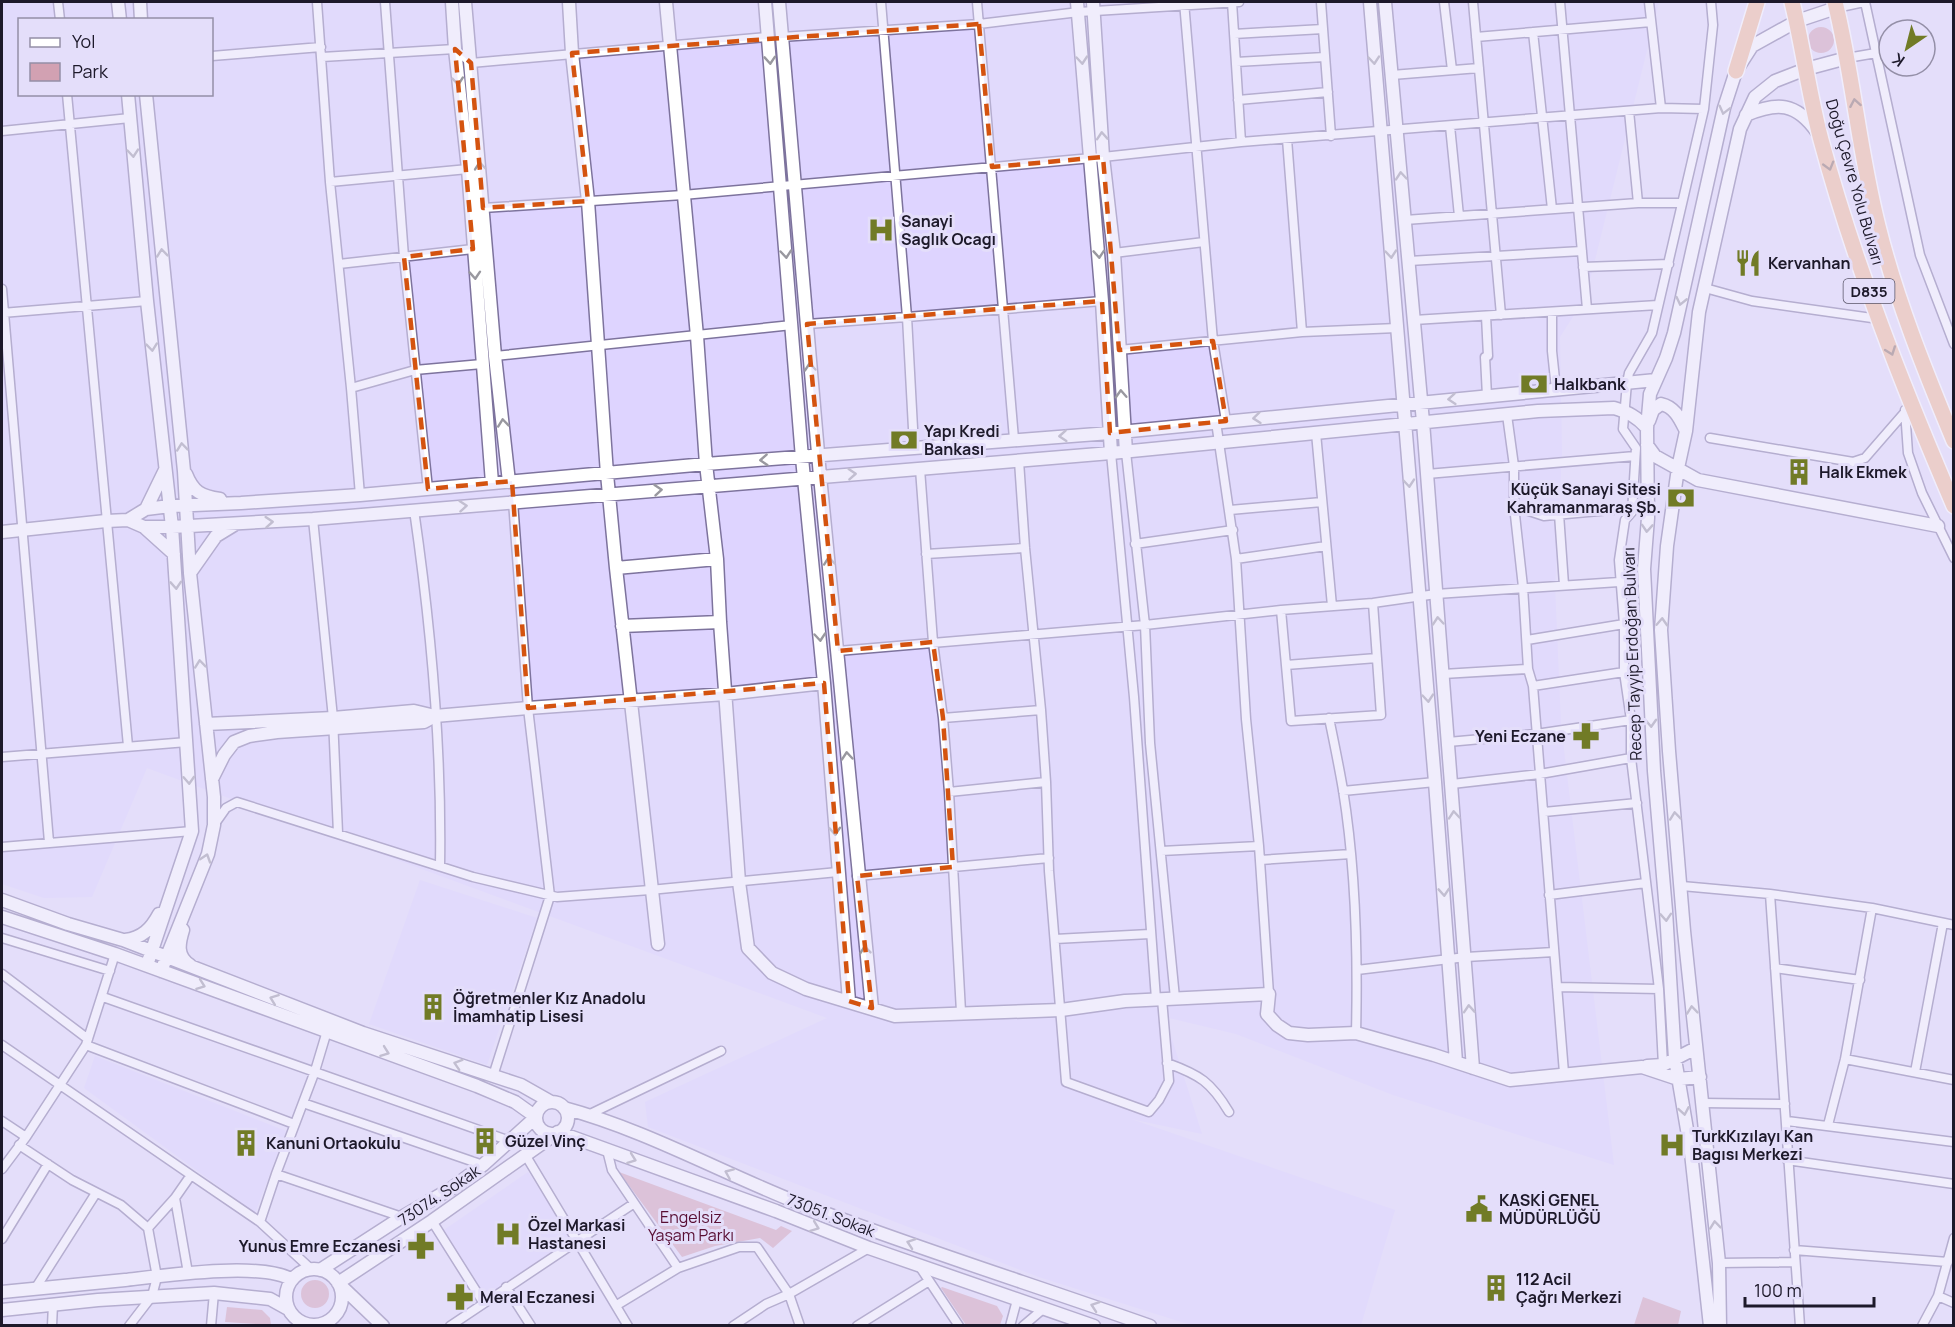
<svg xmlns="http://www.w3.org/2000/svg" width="1955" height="1327" font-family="Manrope,sans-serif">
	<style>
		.built { fill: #ded4ff; fill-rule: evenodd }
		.green { fill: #d2a1b2 }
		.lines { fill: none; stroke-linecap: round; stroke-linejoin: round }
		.street-casing { stroke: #7d739d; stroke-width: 11 }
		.secondary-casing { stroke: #7d739d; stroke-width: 15 }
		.highway-casing { stroke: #fff; stroke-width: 18 }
		.street { stroke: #fff; stroke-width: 8 }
		.secondary { stroke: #fff; stroke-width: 12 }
		.highway { stroke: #f3ba93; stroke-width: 15 }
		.oneway { stroke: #99989f }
		.oneway2 { stroke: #886a5e }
		.marked { fill: none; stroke: #d4530f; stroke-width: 4.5; stroke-dasharray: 12 8; stroke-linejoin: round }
		.labels { text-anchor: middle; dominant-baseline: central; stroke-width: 6; stroke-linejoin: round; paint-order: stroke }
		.shield { fill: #e4defa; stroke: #595468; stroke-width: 1.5 }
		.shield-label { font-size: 15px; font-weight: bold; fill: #1d192a }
		.street-label { font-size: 16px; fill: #1d192a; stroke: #e4defa }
		.poi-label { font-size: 16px; font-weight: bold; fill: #1d192a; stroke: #e4defa; text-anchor: start }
		.park-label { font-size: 16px; fill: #580e33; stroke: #e4defa }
	</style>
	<rect width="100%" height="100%" fill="#e4defa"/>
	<!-- built -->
	<path class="built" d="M2,2H1659L1586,296L1560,337L1562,453L1555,586L1561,725L1614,1165L1393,1095L1236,1034L1165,1017L1202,1134L1131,1119L1395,1210L1361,1325H1191L1039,1277L648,1127L645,1102L827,1018L147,768L92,897L44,898L2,884ZM20,20H212V94H20Z
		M420,880L537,918L487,1065L369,1024Z
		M95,1056L286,1131L255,1213L84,1088Z
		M528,1172L572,1238L487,1298L444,1230Z"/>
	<!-- green -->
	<path class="green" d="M1808 40a13 13 0 1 1 26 0a13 13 0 1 1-26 0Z
		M619,1172L776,1230L781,1226L792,1231L773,1248L760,1238L715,1246L682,1257Z
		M301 1294a14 14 0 1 1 28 0a14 14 0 1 1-28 0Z
		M942,1287L997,1306L1003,1316L1000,1325H966L941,1288Z
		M1643,1297L1681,1311L1678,1325H1634Z
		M227,1307L262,1310L270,1318L271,1325L225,1322Z"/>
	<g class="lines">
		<defs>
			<path id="street" d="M58,2L60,20
				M317,2L330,182L351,388L360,495
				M385,2L404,257L428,489
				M881,2L907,317L914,447
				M977,2L1014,439
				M1184,2L1213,341L1226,421
				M1232,2L1241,142
				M1321,2L1331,136
				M1444,2L1452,70
				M1473,2L1501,315
				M1560,2L1587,309
				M1649,2L1661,108
				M1865,2L1920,255L1954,344
				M1836,8L1864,2
				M1533,32L1552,209
				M1234,34L1323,29
				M781,37L979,24L1079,12L1239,2
				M1476,37L1651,22
				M212,56L321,47
				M322,57L455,49L471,63L768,37
				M1847,58L1876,53
				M1236,62L1325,57
				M1392,75L1479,68
				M67,94L128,746
				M1238,100L1328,92
				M1629,111L1638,203
				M1450,126L1459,216
				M2,131L130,118
				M1287,139L1302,332
				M330,182L468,169
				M483,208L683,195L1103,157L1241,142L1661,108L1704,109
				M1405,220L1638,203H1681
				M1114,253L1204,242
				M1409,261L1582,251
				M339,264L473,249
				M1583,267L1669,264
				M1705,288L1752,301L1879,319
				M2,289L49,842
				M1552,312V351L1556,389
				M2,313L147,301
				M1486,316L1488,356L1485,357L1487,396
				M1414,320L1658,305
				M807,324L907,317L1102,301
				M1119,350L1302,332L1397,328
				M495,356L792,325
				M351,388L415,370L482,364
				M1905,410L1908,453L1922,493L1954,558
				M1507,415L1514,466V506L1523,587L1528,669L1533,686L1564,1073
				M1216,422L1236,559L1246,719L1259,846L1269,994
				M1316,433L1332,606
				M1710,438L1853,462L1865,458L1905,412
				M1126,452L1145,625L1150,743L1175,998
				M1111,453L1134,697L1156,999
				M1019,461L1025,548L1041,710L1046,782L1049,871L1066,1082L1149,1112L1159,1100L1169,1081L1162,999
				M920,469L933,642L943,718L949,792L961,1012
				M1427,474L1635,456
				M1514,506L1544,516L1632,508
				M414,510C431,627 442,747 440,866
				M1230,510L1322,502
				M1559,514L1564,585
				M313,519L333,718L338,833
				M1135,544L1233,530
				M926,554L1025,548
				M1236,559L1326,546
				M1281,610L1291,721L1381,715L1373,603
				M1527,640L1624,624
				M838,651L1145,625L1281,610L1373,603L1436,594L1619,582
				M1286,665L1377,658
				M1443,674L1528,669
				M1533,686L1624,672
				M943,718L1041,710
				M1329,718C1334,742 1339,766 1343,790C1356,870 1358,952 1356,1033
				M1448,742L1536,734L1631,720
				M2,757L187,742
				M1452,784L1540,774L1631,758
				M1343,791L1435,782
				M949,792L1046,782
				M1544,812L1637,803
				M214,825L226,808L237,802L473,877L557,897L650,890L838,872
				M2,847L192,831
				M1161,851L1259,846
				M1260,860L1351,854
				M857,876L1049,858
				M1682,886L1770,894L1872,908L1954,925
				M1770,894L1800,1326
				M1549,895L1646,883
				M2,938L110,971
				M1055,939L1150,934
				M1775,968L1860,980
				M1357,970L1466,957L1554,952
				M2,974L88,1039
				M1557,987L1659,989
				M103,997L510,1141
				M2,1045L191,1175
				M86,1045L294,1124
				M1845,1059L1954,1080
				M1167,1063C1200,1075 1211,1082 1229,1112
				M1663,1065L1659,989L1631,758V720L1624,672V624L1619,560L1625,520L1632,512L1636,448L1623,429L1627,383L1629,373L1652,333L1704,109L1713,25L1711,2
				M1915,1072L1943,923
				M493,1076L550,896L528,708L513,501
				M303,1103L483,1165
				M1703,1103L1785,1104
				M588,1115L721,1051
				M2,1121L26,1137
				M1787,1121L1954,1142
				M1828,1125L1845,1059L1872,908
				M19,1145L72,1180L121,1205L148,1228L157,1277L152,1296L129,1326
				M607,1150L612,1170L678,1268
				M526,1156L628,1326
				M1787,1160L1954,1184
				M2,1169L26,1137L86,1045L115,954
				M276,1174L315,1071L327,1031
				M432,1221L483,1302
				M260,1222L276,1174L402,1217
				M148,1228L175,1198
				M2,1239L48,1164
				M1794,1250L1948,1262
				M1719,1263L1794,1262
				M918,1264L959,1326
				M188,1273L175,1198L191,1175L260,1222L311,1269
				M506,1287L531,1326
				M35,1289L96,1193
				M1938,1296L1954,1303
				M617,1305L678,1268L739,1247H757L789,1294L800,1326
				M52,1326L53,1304
				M211,1326L214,1293
				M450,1326L633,1204
				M733,1326L766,1304L789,1294L869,1248
				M857,1326L929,1281
				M1010,1326L1017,1300
				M1023,1326L1043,1309
				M1922,1326L1938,1296L1954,1238"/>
			<path id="secondary" d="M118,2L120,20
				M140,2L141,20
				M452,2L455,49L468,169L492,483
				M465,2L495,356L509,482
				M569,2L572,53L588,201L607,474L616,568L658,944
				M666,2L697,336L706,464L717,559L720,622L739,882L748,948L772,973L806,989L895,1016L1061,1010L1125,1001L1269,994L1267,1014L1277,1025L1289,1033L1308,1035L1356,1033L1434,1055L1510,1080L1642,1067L1678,1079L1700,1077
				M765,2L802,458L824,683L849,1001
				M779,2L820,476L872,1008
				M1077,2L1102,301L1111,453
				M1093,2L1103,157L1114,253L1126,452
				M1370,2L1435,782L1456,1062
				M1385,2L1423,422L1473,1068
				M128,94L147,301L172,527L192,831L147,965
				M146,94L184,471L190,573L214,797V825L208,854L161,971
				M1746,115C1777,102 1796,102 1817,132
				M1649,421L1653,410L1661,404C1675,407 1680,419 1686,431
				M1647,445L1655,456L1698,480L1938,526
				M186,474C193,492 201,496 220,499
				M146,509L165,470
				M128,520L146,509L170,506L241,503L360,495L706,464L1110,433L1656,380
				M144,527L174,554
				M2,532L106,521L128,520L144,527H172L313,519L1111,453L1538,411L1614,408C1628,412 1637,417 1647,428
				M616,568L717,559
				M190,573L216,536L234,525
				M622,626L720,622
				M206,724L333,718L414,711L435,716L528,708L725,694L824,683
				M212,779L224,755L234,742L249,736L277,732L424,722L435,716
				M2,900L68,924L123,940L363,1033L521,1085L551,1102
				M2,917L115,954L477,1086L515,1102L536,1117L483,1165L452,1188L402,1217L320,1270
				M183,930C179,943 176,956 190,965
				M125,940C142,938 151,929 159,914
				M1647,1066L1663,1065L1696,1048
				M536 1118a16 16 0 1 1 32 0a16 16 0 1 1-32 0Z
				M564,1108C646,1130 722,1173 801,1204C916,1248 1034,1285 1150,1326
				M286 1297a28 28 0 1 1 56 0a28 28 0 1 1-56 0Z
				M2,1292C43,1288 84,1284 125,1280C160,1276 264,1261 292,1280
				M2,1310L98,1300L214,1293L270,1299L288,1309
				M383,1326L338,1283L432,1221L558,1132L776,1211L869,1248L1094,1326
				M1710,1326L1691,1153L1675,1059L1666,911L1654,771L1644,569L1648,518L1647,428L1650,394L1666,358L1674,333L1724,108L1736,71L1752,46L1797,21L1836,8
				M1720,1326L1719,1263L1684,931L1669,751L1661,630L1667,546L1678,468L1686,431L1699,312L1740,129L1755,97L1775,81L1806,69L1847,58"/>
			<path id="highway" d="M1792,2C1803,47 1809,95 1821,140C1855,266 1903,387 1954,506
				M1835,2C1853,75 1859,152 1878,226C1896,299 1925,371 1954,441
				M1736,71L1757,2"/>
		</defs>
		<!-- street casing -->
		<use href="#street" class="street-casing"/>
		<!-- secondary casing -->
		<use href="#secondary" class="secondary-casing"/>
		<!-- highway casing -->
		<use href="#highway" class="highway-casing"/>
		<!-- street -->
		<use href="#street" class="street"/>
		<!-- secondary -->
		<use href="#secondary" class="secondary"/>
		<!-- highway -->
		<use href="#highway" class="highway"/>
	</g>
	<!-- one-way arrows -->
	<defs><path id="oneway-chevron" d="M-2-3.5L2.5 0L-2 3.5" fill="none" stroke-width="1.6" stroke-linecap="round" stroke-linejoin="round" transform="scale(1.5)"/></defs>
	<g class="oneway">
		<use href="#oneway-chevron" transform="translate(770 60) rotate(86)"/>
		<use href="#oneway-chevron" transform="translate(1082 60) rotate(85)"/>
		<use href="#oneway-chevron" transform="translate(1374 60) rotate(85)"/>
		<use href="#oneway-chevron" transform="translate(458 81) rotate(84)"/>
		<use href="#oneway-chevron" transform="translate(1724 110) rotate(104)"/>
		<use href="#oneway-chevron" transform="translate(1102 136) rotate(-94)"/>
		<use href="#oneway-chevron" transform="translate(133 153) rotate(85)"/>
		<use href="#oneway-chevron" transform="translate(480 166) rotate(-95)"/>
		<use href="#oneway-chevron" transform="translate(1401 176) rotate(-95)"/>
		<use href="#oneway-chevron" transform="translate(162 253) rotate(-96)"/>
		<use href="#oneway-chevron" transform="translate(786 254) rotate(85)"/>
		<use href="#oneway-chevron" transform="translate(1099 254) rotate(86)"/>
		<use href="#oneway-chevron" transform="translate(1391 254) rotate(85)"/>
		<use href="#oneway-chevron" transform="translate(475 275) rotate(86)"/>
		<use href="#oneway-chevron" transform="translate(1681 301) rotate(103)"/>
		<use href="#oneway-chevron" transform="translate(152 347) rotate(84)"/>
		<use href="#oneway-chevron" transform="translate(810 367) rotate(-95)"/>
		<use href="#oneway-chevron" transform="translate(1121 394) rotate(-93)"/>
		<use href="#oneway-chevron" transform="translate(1452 399) rotate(175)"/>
		<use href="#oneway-chevron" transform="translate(1257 418) rotate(174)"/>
		<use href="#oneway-chevron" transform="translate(503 423) rotate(-96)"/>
		<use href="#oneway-chevron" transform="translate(1063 436) rotate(176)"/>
		<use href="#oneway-chevron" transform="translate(182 447) rotate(-96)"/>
		<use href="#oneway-chevron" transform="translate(764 460) rotate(176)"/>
		<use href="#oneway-chevron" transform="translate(852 474) rotate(-4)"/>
		<use href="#oneway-chevron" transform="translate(1409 483) rotate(85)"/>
		<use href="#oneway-chevron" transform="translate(658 490) rotate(-5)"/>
		<use href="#oneway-chevron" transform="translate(463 506) rotate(-5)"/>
		<use href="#oneway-chevron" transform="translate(269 522) rotate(-4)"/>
		<use href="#oneway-chevron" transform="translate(1647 528) rotate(94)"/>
		<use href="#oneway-chevron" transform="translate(829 561) rotate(-96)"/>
		<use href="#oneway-chevron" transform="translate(176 585) rotate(86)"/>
		<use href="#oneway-chevron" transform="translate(1438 621) rotate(-95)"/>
		<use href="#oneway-chevron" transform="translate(1662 622) rotate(-87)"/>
		<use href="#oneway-chevron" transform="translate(820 637) rotate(85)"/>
		<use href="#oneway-chevron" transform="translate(200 664) rotate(-96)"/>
		<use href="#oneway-chevron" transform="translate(1428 698) rotate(85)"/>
		<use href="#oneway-chevron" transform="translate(1651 723) rotate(87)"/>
		<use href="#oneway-chevron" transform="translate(847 756) rotate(-95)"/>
		<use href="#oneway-chevron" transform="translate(189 780) rotate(87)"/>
		<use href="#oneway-chevron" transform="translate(1454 815) rotate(-95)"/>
		<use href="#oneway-chevron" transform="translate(1675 816) rotate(-96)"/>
		<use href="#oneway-chevron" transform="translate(835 831) rotate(86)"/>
		<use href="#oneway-chevron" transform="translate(206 858) rotate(-72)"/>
		<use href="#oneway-chevron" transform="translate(1444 892) rotate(86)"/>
		<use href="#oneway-chevron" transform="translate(1666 917) rotate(86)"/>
		<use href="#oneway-chevron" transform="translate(865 950) rotate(-96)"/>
		<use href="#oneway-chevron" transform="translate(201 985) rotate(20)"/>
		<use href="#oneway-chevron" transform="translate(274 999) rotate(-159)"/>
		<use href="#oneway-chevron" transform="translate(1469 1009) rotate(-94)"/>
		<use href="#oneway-chevron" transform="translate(1692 1010) rotate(-96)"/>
		<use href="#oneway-chevron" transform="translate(385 1052) rotate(20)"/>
		<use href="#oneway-chevron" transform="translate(458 1064) rotate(-162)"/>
		<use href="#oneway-chevron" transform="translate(1684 1111) rotate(80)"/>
		<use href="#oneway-chevron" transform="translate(632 1159) rotate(20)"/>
		<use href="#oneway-chevron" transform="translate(729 1173) rotate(-157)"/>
		<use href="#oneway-chevron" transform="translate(1715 1225) rotate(-96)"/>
		<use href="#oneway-chevron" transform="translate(815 1227) rotate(21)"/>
		<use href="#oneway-chevron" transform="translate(911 1243) rotate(-161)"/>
		<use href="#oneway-chevron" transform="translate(1095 1306) rotate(-161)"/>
	</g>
	<g class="oneway2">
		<use href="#oneway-chevron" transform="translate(1855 103) rotate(-100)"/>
		<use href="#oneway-chevron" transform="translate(1829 166) rotate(74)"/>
		<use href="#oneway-chevron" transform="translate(1891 351) rotate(70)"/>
	</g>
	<!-- marked area -->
	<path d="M0 0H1955V1327H0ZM979,24L992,167L1103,157L1119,350L1213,341L1226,421L1110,433L1102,301L807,324L838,651L933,642L943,718L953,867L857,876L872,1008L849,1001L824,683L528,708L512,481L428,489L404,257L473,249L455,49L471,63L483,208L588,201L572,53Z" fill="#e4defa" fill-opacity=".55" fill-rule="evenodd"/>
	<path class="marked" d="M979,24L992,167L1103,157L1119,350L1213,341L1226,421L1110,433L1102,301L807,324L838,651L933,642L943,718L953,867L857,876L872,1008L849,1001L824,683L528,708L512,481L428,489L404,257L473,249L455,49L471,63L483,208L588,201L572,53Z"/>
	<!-- icons -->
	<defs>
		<symbol id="hospital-bare" viewBox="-9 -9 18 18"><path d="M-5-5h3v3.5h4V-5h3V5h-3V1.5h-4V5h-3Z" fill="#717b26" stroke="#e4defa" stroke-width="2.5" paint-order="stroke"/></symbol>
		<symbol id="restaurant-bare" viewBox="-9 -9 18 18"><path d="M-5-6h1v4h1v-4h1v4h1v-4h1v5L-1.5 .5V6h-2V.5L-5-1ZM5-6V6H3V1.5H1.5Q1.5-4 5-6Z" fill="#717b26" stroke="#e4defa" stroke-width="2.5" paint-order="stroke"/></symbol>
		<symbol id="bank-bare" viewBox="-9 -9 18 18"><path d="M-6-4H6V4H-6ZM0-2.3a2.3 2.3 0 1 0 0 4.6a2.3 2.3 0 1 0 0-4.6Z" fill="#717b26" stroke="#e4defa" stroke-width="2.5" paint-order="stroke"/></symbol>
		<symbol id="building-bare" viewBox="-9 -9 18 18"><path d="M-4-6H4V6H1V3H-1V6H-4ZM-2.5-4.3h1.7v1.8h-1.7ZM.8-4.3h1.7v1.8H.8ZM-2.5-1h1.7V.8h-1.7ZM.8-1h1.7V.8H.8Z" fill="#717b26" stroke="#e4defa" stroke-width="2.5" paint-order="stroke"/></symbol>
		<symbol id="pharmacy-bare" viewBox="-9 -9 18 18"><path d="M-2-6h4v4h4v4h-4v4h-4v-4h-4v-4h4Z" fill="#717b26" stroke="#e4defa" stroke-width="2.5" paint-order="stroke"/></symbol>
		<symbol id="civic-bare" viewBox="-9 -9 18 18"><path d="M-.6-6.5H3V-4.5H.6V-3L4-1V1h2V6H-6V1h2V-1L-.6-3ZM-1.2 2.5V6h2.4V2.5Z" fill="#717b26" stroke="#e4defa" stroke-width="2.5" paint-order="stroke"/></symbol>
	</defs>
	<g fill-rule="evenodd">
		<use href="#hospital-bare" x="862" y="211" width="38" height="38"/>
		<use href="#restaurant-bare" x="1729" y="244" width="38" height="38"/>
		<use href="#bank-bare" x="1515" y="365" width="38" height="38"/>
		<use href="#bank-bare" x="885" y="421" width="38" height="38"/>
		<use href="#building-bare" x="1780" y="453" width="38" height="38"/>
		<use href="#bank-bare" x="1662" y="479" width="38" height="38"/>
		<use href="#pharmacy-bare" x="1567" y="717" width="38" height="38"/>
		<use href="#building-bare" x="414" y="988" width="38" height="38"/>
		<use href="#building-bare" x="466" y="1122" width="38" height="38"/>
		<use href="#building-bare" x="227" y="1124" width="38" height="38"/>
		<use href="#hospital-bare" x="1653" y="1126" width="38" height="38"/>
		<use href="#civic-bare" x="1460" y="1190" width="38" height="38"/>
		<use href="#hospital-bare" x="489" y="1215" width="38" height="38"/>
		<use href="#pharmacy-bare" x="402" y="1227" width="38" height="38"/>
		<use href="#building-bare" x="1477" y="1269" width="38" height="38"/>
		<use href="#pharmacy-bare" x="441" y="1278" width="38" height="38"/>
	</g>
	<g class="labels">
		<!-- shield labels -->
		<rect class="shield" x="1843.5" y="279" width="51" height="24" rx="4.5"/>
		<g class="shield-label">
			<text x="1869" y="291">D835</text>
		</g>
		<!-- street labels -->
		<g class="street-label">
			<text transform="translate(1855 182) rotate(74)">Doğu Çevre Yolu Bulvarı</text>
			<text transform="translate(1632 654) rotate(-92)">Recep Tayyip Erdoğan Bulvarı</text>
			<text transform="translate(439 1195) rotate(-34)">73074. Sokak</text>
			<text transform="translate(831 1215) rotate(21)">73051. Sokak</text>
		</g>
		<!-- poi labels -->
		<g class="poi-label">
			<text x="901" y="221">Sanayi<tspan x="901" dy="18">Saglık Ocagı</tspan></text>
			<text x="1768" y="263">Kervanhan</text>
			<text x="1554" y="384">Halkbank</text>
			<text x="924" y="431">Yapı Kredi<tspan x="924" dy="18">Bankası</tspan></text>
			<text x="1819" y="472">Halk Ekmek</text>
			<text x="1661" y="489" text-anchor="end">Küçük Sanayi Sitesi<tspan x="1661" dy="18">Kahramanmaraş Şb.</tspan></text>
			<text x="1566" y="736" text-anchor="end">Yeni Eczane</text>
			<text x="453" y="998">Öğretmenler Kız Anadolu<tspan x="453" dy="18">İmamhatip Lisesi</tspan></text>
			<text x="1692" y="1136">TurkKızılayı Kan<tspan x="1692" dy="18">Bagısı Merkezi</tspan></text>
			<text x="505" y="1141">Güzel Vinç</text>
			<text x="266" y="1143">Kanuni Ortaokulu</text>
			<text x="1499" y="1200">KASKİ GENEL<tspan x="1499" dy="18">MÜDÜRLÜĞÜ</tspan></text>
			<text x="528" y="1225">Özel Markasi<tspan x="528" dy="18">Hastanesi</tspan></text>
			<text x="401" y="1246" text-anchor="end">Yunus Emre Eczanesi</text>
			<text x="1516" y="1279">112 Acil<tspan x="1516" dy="18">Çağrı Merkezi</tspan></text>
			<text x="480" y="1297">Meral Eczanesi</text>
		</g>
		<!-- park labels -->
		<g class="park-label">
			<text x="691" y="1217">Engelsiz<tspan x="691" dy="18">Yaşam Parkı</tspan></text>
		</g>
	</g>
	<!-- border -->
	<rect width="1955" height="1327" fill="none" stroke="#1d192a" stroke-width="6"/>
	<!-- legend -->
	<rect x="18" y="18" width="195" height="78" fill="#e4defa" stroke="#948fa7" stroke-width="1.5"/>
	<rect x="30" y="38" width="30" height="9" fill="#ffffff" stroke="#948fa7" stroke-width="1.5"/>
	<text x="72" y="48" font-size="18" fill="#1d192a">Yol</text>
	<rect x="30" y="63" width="30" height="18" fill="#d2a1b2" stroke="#948fa7" stroke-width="1.5"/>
	<text x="72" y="78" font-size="18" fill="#1d192a">Park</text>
	<!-- north arrow -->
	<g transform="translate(1907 48) rotate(215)"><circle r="28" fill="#e4defa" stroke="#948fa7" stroke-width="1.5"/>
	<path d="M0-4.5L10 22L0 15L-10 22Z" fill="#717b26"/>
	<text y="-9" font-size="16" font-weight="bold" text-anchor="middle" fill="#1d192a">K</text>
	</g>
	<!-- scale -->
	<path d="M1745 1297v9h129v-9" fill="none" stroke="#1d192a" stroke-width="3"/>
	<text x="1754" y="1297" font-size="18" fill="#1d192a" stroke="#e4defa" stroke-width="4.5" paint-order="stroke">100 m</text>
</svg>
